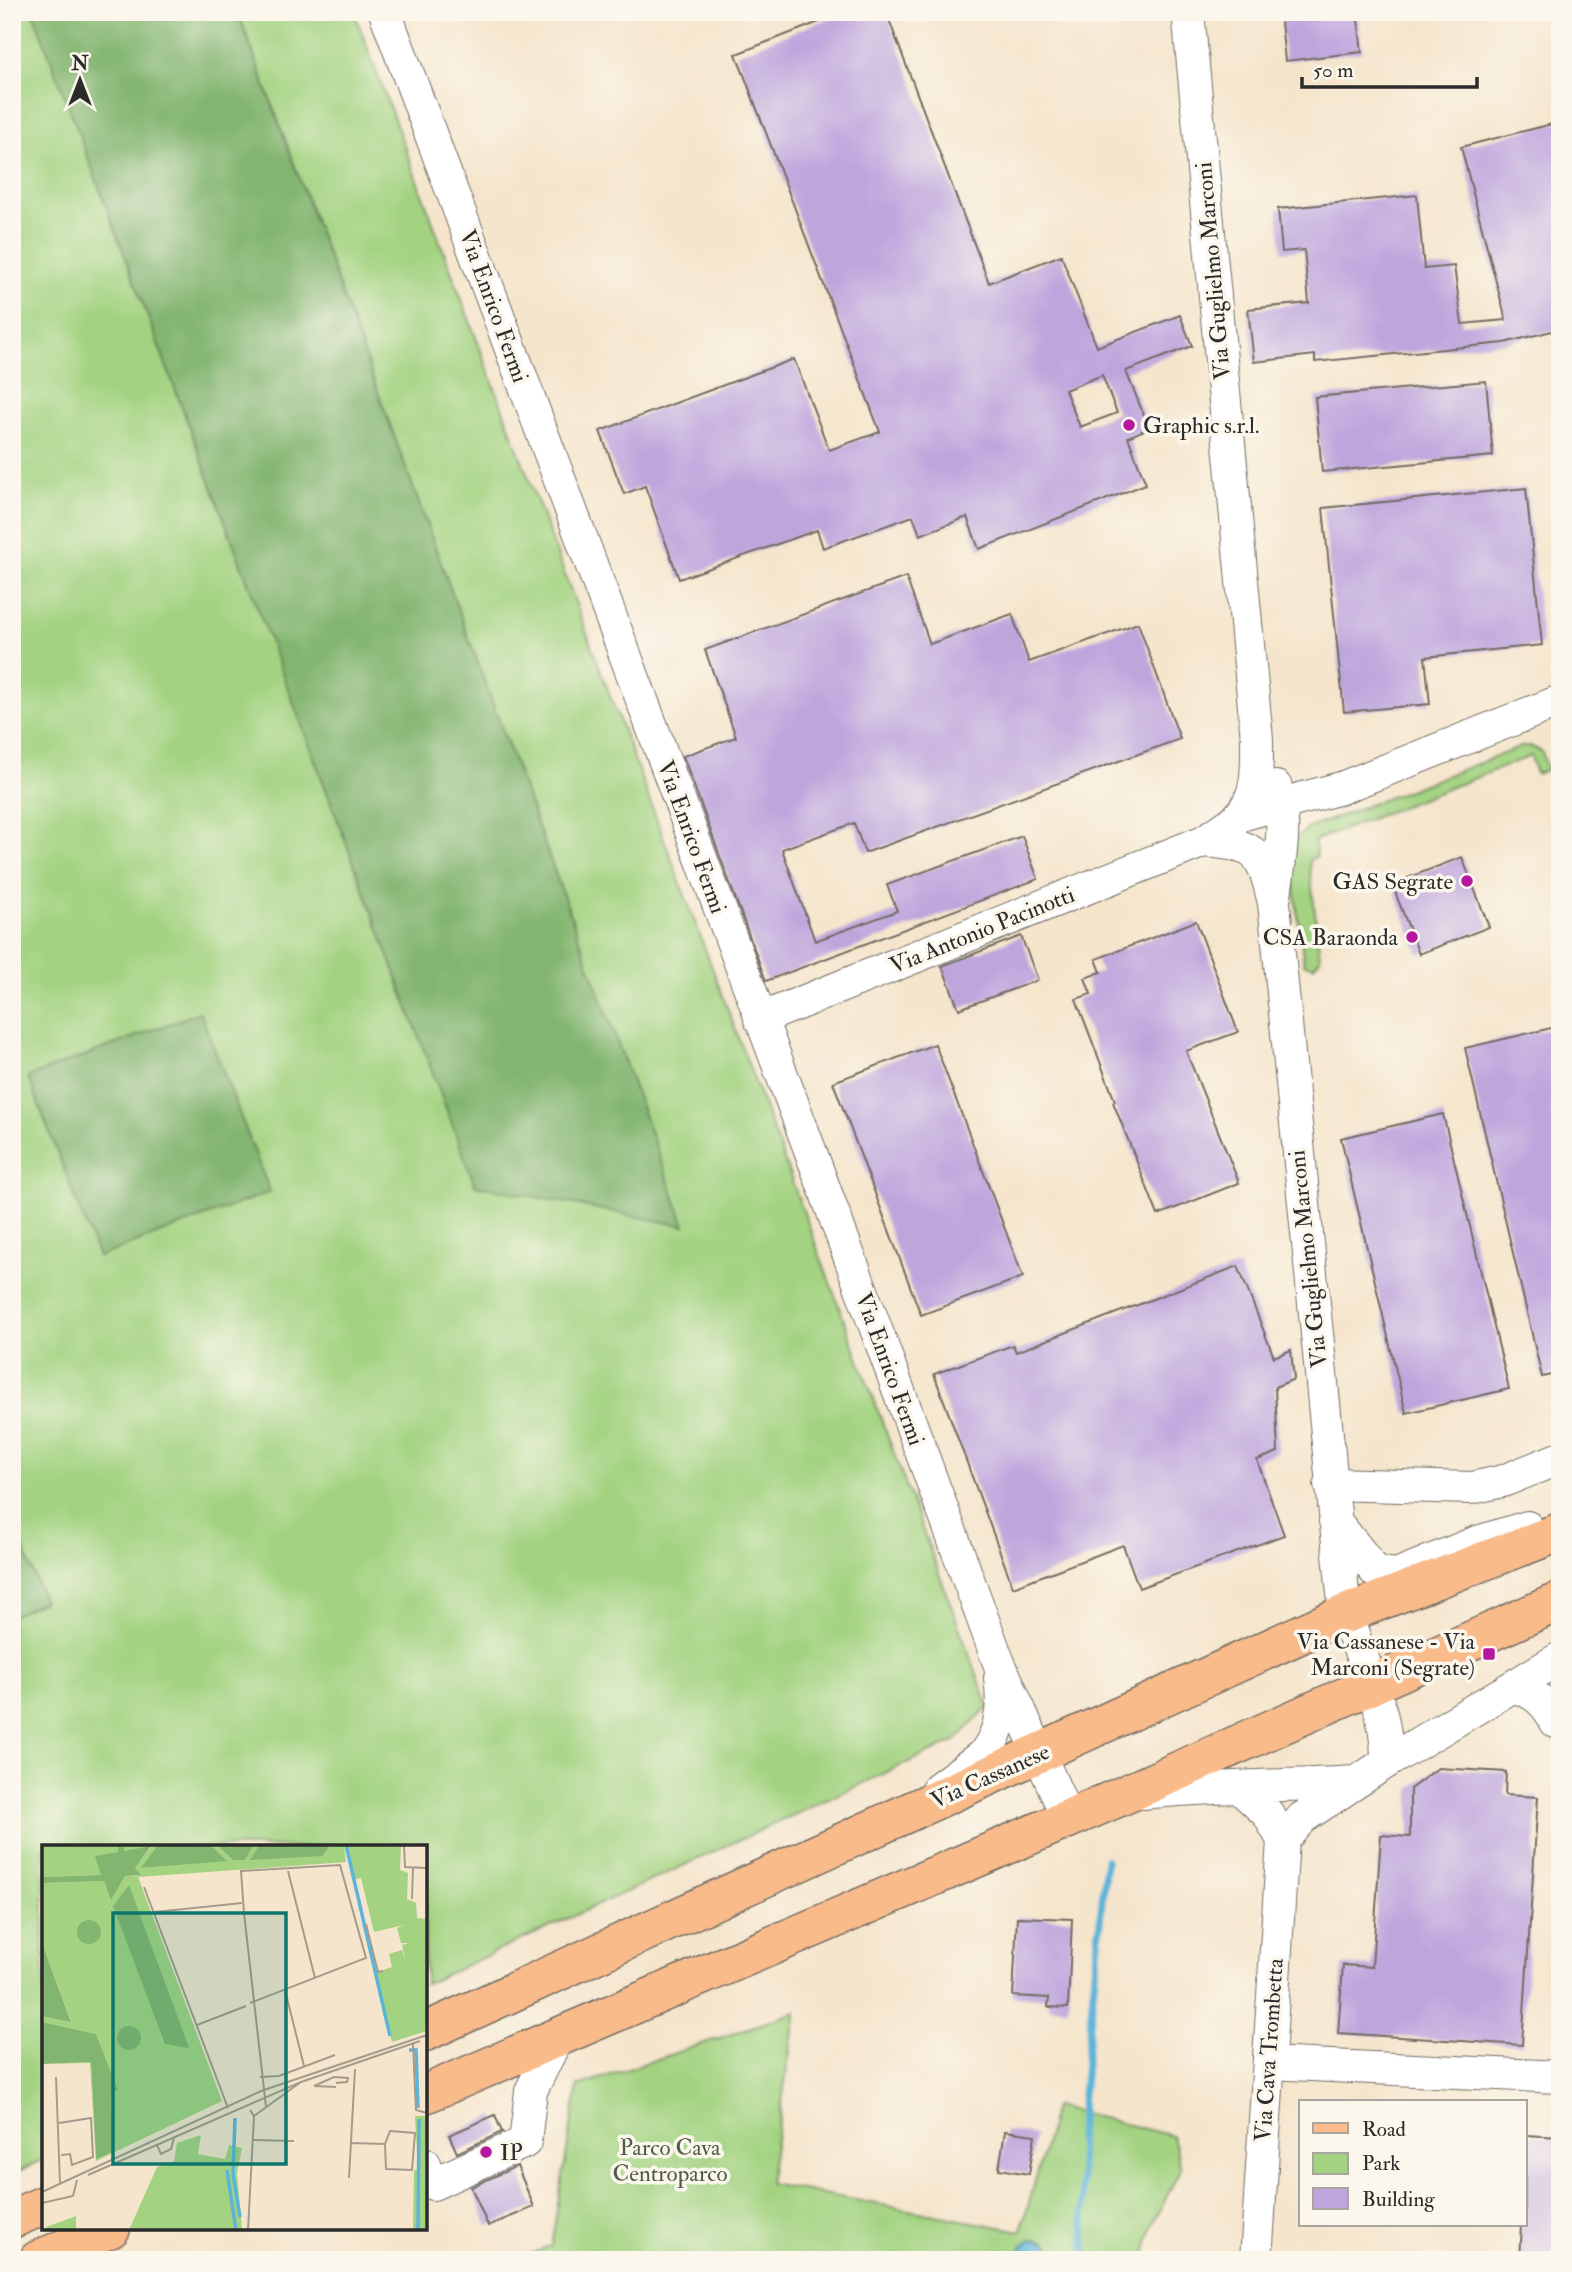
<svg xmlns="http://www.w3.org/2000/svg" width="1572" height="2272" font-family="'IM FELL Double Pica',serif">
	<style>
		.green { fill: #a3d381; stroke: #677f56; stroke-width: 2 }
		.forest { fill: #82b56f; stroke: #56704d; stroke-width: 2 }
		.water { fill: #5cb4d9; stroke: #447082; stroke-width: 2 }
		.lines { fill: none; stroke-linecap: round; stroke-linejoin: round }
		.stream { stroke: #5cb4d9; stroke-width: 7 }
		.building { fill: #bea6dd; fill-rule: evenodd }
		.minor-casing { stroke: #726c63; stroke-width: 34 }
		.major-casing { stroke: #726c63; stroke-width: 41 }
		.minor { stroke: #fff; stroke-width: 32 }
		.major { stroke: #fabb8b; stroke-width: 38 }
		.poi-dot { fill: #b5179e; stroke: #fbf7ec; stroke-width: 2.5 }
		.labels { text-anchor: middle; dominant-baseline: central; stroke-width: 7; stroke-linejoin: round; paint-order: stroke }
		.street-label { font-size: 23px; fill: #2b2b2b; stroke: #fbf7ec }
		.poi-label { font-size: 23px; fill: #2b2b2b; stroke: #fbf7ec; text-anchor: end }
		.park-label { font-size: 23px; fill: #4f5d45; stroke: #fbf7ec }
		.inset-river { fill: none; stroke: #5cb4d9; stroke-width: 3.5 }
		.inset-road { fill: none; stroke: #a49b8c; stroke-width: 2 }
		.view { fill: #0f766e; fill-opacity: 0.15; stroke: #0f766e; stroke-width: 3.5 }
		.inset-edge { fill: none; stroke: #2b2b2b; stroke-width: 3.5 }
	</style>
	<rect width="100%" height="100%" fill="#fbf7ec"/>
	<filter id="ink" filterUnits="userSpaceOnUse"><feTurbulence type="fractalNoise" baseFrequency=".0143" numOctaves="2"/><feDisplacementMap in="SourceGraphic" scale="14" xChannelSelector="R" yChannelSelector="G"/><feConvolveMatrix kernelMatrix="1 2 1 2 8 2 1 2 1" color-interpolation-filters="sRGB"/></filter>
	<filter id="wash" filterUnits="userSpaceOnUse"><feTurbulence type="fractalNoise" baseFrequency=".00686" numOctaves="4" result="noise"/><feDisplacementMap in="SourceGraphic" scale="28" xChannelSelector="R" yChannelSelector="G"/><feGaussianBlur stdDeviation="1.57" result="paint"/><feColorMatrix in="noise" values="0 0 0 0 0 0 0 0 0 0 0 0 0 0 0 0 0 1.4 0 .05"/><feComposite in="paint" operator="in"/></filter>
	<g filter="url(#wash)">
		<rect width="100%" height="100%" fill="#f5e5cc"/>
		<!-- green -->
		<path class="green" d="M12,12H33L685,1226L238,12H354L989,1707L955,1741L425,1984V1847H44V2159L12,2174V1616L44,1601L12,1519Z
			M1530,746L1542,752L1547,770L1536,774L1531,756L1314,841L1317,856L1309,860L1320,959L1314,966L1304,964L1291,861L1296,838L1309,828L1521,747Z
			M796,2012L769,2184L1021,2231L1050,2128L1054,2106L1173,2136L1181,2168L1152,2226L1144,2260H514L551,2246L578,2086Z"/>
		<!-- forest -->
		<path class="forest" d="M33,12H238L685,1226L475,1185Z
			M200,1012L270,1192L98,1257L28,1077Z
			M12,1519L44,1601L12,1616Z"/>
		<!-- water -->
		<path class="water" d="M1030,2240C1042,2238 1048,2241 1054,2251L1053,2260H1020L1022,2246Z"/>
		<g class="lines">
			<!-- stream -->
			<path class="stream" d="M1086,2260L1079,2135L1106,1860"/>
		</g>
		<g id="blocks">
			<!-- building -->
			<path class="building" d="M845,12H886L989,283L1061,255L1097,347L1180,315L1192,346L1126,371L1149,428L1128,437L1146,484L979,549L967,517L920,535L913,516L823,548L817,530L679,579L645,486L624,494L600,431L794,359L829,450L880,432L736,54ZM1102,375L1117,413L1080,427L1065,390Z
				M1280,12H1357L1362,52L1285,61Z
				M1560,122V329L1504,343L1315,362V355L1254,362L1248,309L1309,303L1304,250L1282,252L1278,209L1417,195L1424,269L1454,266L1462,324L1506,320L1461,147Z
				M1486,381L1493,456L1322,472L1315,397Z
				M1526,488L1542,645L1425,657L1430,704L1344,712L1323,508Z
				M906,577L930,644L1012,614L1029,662L1138,623L1180,739L865,853L854,823L782,849L815,941L897,911L887,885L1022,836L1038,879L766,981L683,756L736,737L705,650Z
				M1462,857L1489,927L1419,954L1392,884Z
				M1196,921L1238,1032L1186,1051L1239,1183L1158,1215L1113,1102L1115,1101L1076,999L1091,994L1085,978L1101,972L1096,959Z
				M1021,936L1038,980L959,1009L942,966Z
				M1560,1026V1373L1542,1377L1465,1048Z
				M935,1044L1023,1277L921,1315L833,1082Z
				M1443,1114L1509,1389L1406,1413L1341,1138Z
				M1238,1266L1274,1357L1291,1350L1294,1379L1275,1387L1278,1452L1257,1460L1284,1535L1139,1588L1123,1545L1013,1587L934,1374L1013,1345L1016,1352Z
				M1438,1768L1506,1772L1505,1795L1538,1797L1522,2045L1338,2033L1343,1965L1372,1967L1381,1835L1410,1837V1789Z
				M1017,1917L1072,1919L1068,2008L1048,2007L1049,1998L1013,1996Z
				M495,2115L502,2132L457,2153L449,2135Z
				M1005,2131L1035,2135L1029,2174L999,2169Z
				M1525,2135L1560,2137V2260H1519L1521,2225H1525Z
				M517,2166L534,2207L488,2226L471,2187Z"/>
		</g>
	</g>
	<g filter="url(#ink)">
		<use href="#blocks" fill-opacity="0" stroke="#726c63" stroke-width="2"/>
		<g class="lines">
			<defs>
				<path id="minor" d="M385,12L816,1166L999,1663L1068,1819
					M1240,815L1341,788L1560,701
					M1204,841C1258,845 1262,852 1274,903L1345,1614C1363,1660 1388,1711 1387,1762
					M1275,895C1280,858 1288,823 1276,787
					M760,1019L1204,841C1216,833 1231,825 1241,814C1259,794 1257,765 1257,739L1188,12
					M1330,1484L1472,1488L1503,1481L1560,1458
					M1335,1521L1376,1572L1396,1575L1477,1542L1527,1527
					M1513,1687C1534,1691 1546,1703 1556,1722
					M938,1788L984,1754C1002,1730 1004,1706 1000,1678
					M1240,1788L1268,1814L1283,1840L1256,2260
					M1143,1793C1214,1786 1285,1786 1356,1782
					M1283,1840L1302,1818L1387,1762L1560,1658
					M1269,2063L1560,2077
					M425,2164L433,2184L525,2142L531,2091L557,2038"/>
				<path id="major" d="M425,2032L1345,1614L1560,1532
					M425,2094L1124,1795L1560,1601
					M12,2219L44,2205
					M38,2260L111,2228"/>
			</defs>
			<!-- minor casing -->
			<use href="#minor" class="minor-casing"/>
			<!-- major casing -->
			<use href="#major" class="major-casing"/>
			<!-- minor -->
			<use href="#minor" class="minor"/>
			<!-- major -->
			<use href="#major" class="major"/>
		</g>
	</g>
	<!-- markers -->
	<g class="poi-dot">
		<circle cx="1129" cy="425" r="7"/>
		<circle cx="1467" cy="881" r="7"/>
		<circle cx="1412" cy="937" r="7"/>
		<rect x="1482" y="1647" width="14" height="14" rx="3.5"/>
		<circle cx="486" cy="2152" r="7"/>
	</g>
	<g class="labels">
		<!-- street labels -->
		<g class="street-label">
			<text transform="translate(1213 271) rotate(-95)">Via Guglielmo Marconi</text>
			<text transform="translate(494 306) rotate(70)">Via Enrico Fermi</text>
			<text transform="translate(692 837) rotate(70)">Via Enrico Fermi</text>
			<text transform="translate(982 930) rotate(-22)">Via Antonio Pacinotti</text>
			<text transform="translate(1308 1259) rotate(-96)">Via Guglielmo Marconi</text>
			<text transform="translate(890 1369) rotate(70)">Via Enrico Fermi</text>
			<text transform="translate(990 1776) rotate(-24)">Via Cassanese</text>
			<text transform="translate(1269 2050) rotate(-86)">Via Cava Trombetta</text>
		</g>
		<!-- poi labels -->
		<g class="poi-label">
			<text x="1143" y="425" text-anchor="start">Graphic s.r.l.</text>
			<text x="1453" y="881">GAS Segrate</text>
			<text x="1398" y="937">CSA Baraonda</text>
			<text x="1475" y="1641">Via Cassanese - Via<tspan x="1475" dy="26">Marconi (Segrate)</tspan></text>
			<text x="500" y="2152" text-anchor="start">IP</text>
		</g>
		<!-- park labels -->
		<g class="park-label">
			<text x="670" y="2147">Parco Cava<tspan x="670" dy="26">Centroparco</tspan></text>
		</g>
	</g>
	<!-- overview -->
	<g transform="translate(42 1845)">
		<rect width="385" height="385" fill="#f5e5cc"/>
		<path d="M0,0H76V7L60,30L0,32ZM83,0H116L100,23L184,15L169,0H175L191,15H203L212,0H217L209,14L302,0L304,17L96,32L180,256L54,316L48,218L0,219L49,217L54,314L71,307L69,248L75,245L54,189L0,177V171L29,176L0,98V38L62,36L69,54L83,31H96L92,24L109,2L82,6ZM305,0H359L358,25L366,28L365,54L374,58L375,73L385,74V186L350,197L332,128L350,122L347,109L360,105L363,114L360,100L367,98H359L355,83L362,80L332,87L319,33L310,35ZM373,271H385V385H372L371,380L372,325H376ZM159,290L156,309L183,314L187,300L200,303L195,328L200,385H87L115,322L132,316L135,298ZM34,371V385H5L4,382Z" fill="#a3d381"/>
		<path d="M76,0H83L82,6L109,1L93,23L99,30L83,31L69,55L62,36L0,38V32L59,30L53,11L76,7ZM116,0H169L185,16L99,23ZM175,0H212L203,15H191ZM217,0H287V2L280,11L208,15ZM87,40L147,203L123,199L71,61ZM35 87a12 12 0 1 1 24 0a12 12 0 1 1-24 0ZM0,98L29,177L0,171ZM0,177L54,189L76,245L69,248L71,307L54,314L49,217L0,219ZM75 193a12 12 0 1 1 24 0a12 12 0 1 1-24 0Z" fill="#82b56f"/>
		<path class="inset-river" d="M304,0L348,191M367,205H374L376,263M193,273L191,329L198,372M185,325L194,385M376,385L377,274"/>
		<path class="inset-road" d="M362,0L363,22L385,23M246,26L273,133M102,42L186,263M370,54L371,23M113,67L200,58M202,68L199,26L298,20L324,113L208,158M202,68L224,262M324,79L336,127L341,126M243,145L262,221M155,180L204,161M371,199L374,265L385,268M14,232L18,339M218,232L237,231L293,210M294,242L272,241L292,232L306,233L305,237L294,238M212,271L259,237M17,278L49,273L51,312L30,320L28,309L19,310M348,286L373,288L370,325L344,324L343,299ZM211,295L252,296M308,298L343,299M115,300L119,309L129,304L132,293M46,330L259,237L378,196M307,333L313,224M0,347L219,246L385,190M0,358L31,351L35,335M206,385L212,271L208,265"/>
		<path class="view" d="M71,68H244V319H71Z"/>
		<rect width="385" height="385" class="inset-edge"/>
	</g>
	<!-- margin -->
	<rect width="1572" height="2272" fill="none" stroke="#fbf7ec" stroke-width="42"/>
	<!-- legend -->
	<rect x="1299" y="2100" width="228" height="126" fill="#fbf7ec" stroke="#a8a59f" stroke-width="2"/>
	<rect x="1313" y="2123" width="35" height="10" fill="#fabb8b" stroke="#a8a59f" stroke-width="2"/>
	<text x="1362" y="2136" font-size="21" fill="#2b2b2b">Road</text>
	<rect x="1313" y="2153" width="35" height="21" fill="#a3d381" stroke="#a8a59f" stroke-width="2"/>
	<text x="1362" y="2170" font-size="21" fill="#2b2b2b">Park</text>
	<rect x="1313" y="2188" width="35" height="21" fill="#bea6dd" stroke="#a8a59f" stroke-width="2"/>
	<text x="1362" y="2206" font-size="21" fill="#2b2b2b">Building</text>
	<!-- north arrow -->
	<g transform="translate(80 80)" stroke="#fbf7ec" stroke-width="5" paint-order="stroke">
	<path d="M0-5L12 26L0 18L-12 26Z" fill="#2b2b2b"/>
	<text y="-10" font-size="19" font-weight="bold" text-anchor="middle" fill="#2b2b2b">N</text>
	</g>
	<!-- scale -->
	<path d="M1302 77v10h175v-10" fill="none" stroke="#2b2b2b" stroke-width="3.5"/>
	<text x="1313" y="77" font-size="21" fill="#2b2b2b" stroke="#fbf7ec" stroke-width="5" paint-order="stroke">50 m</text>
</svg>
